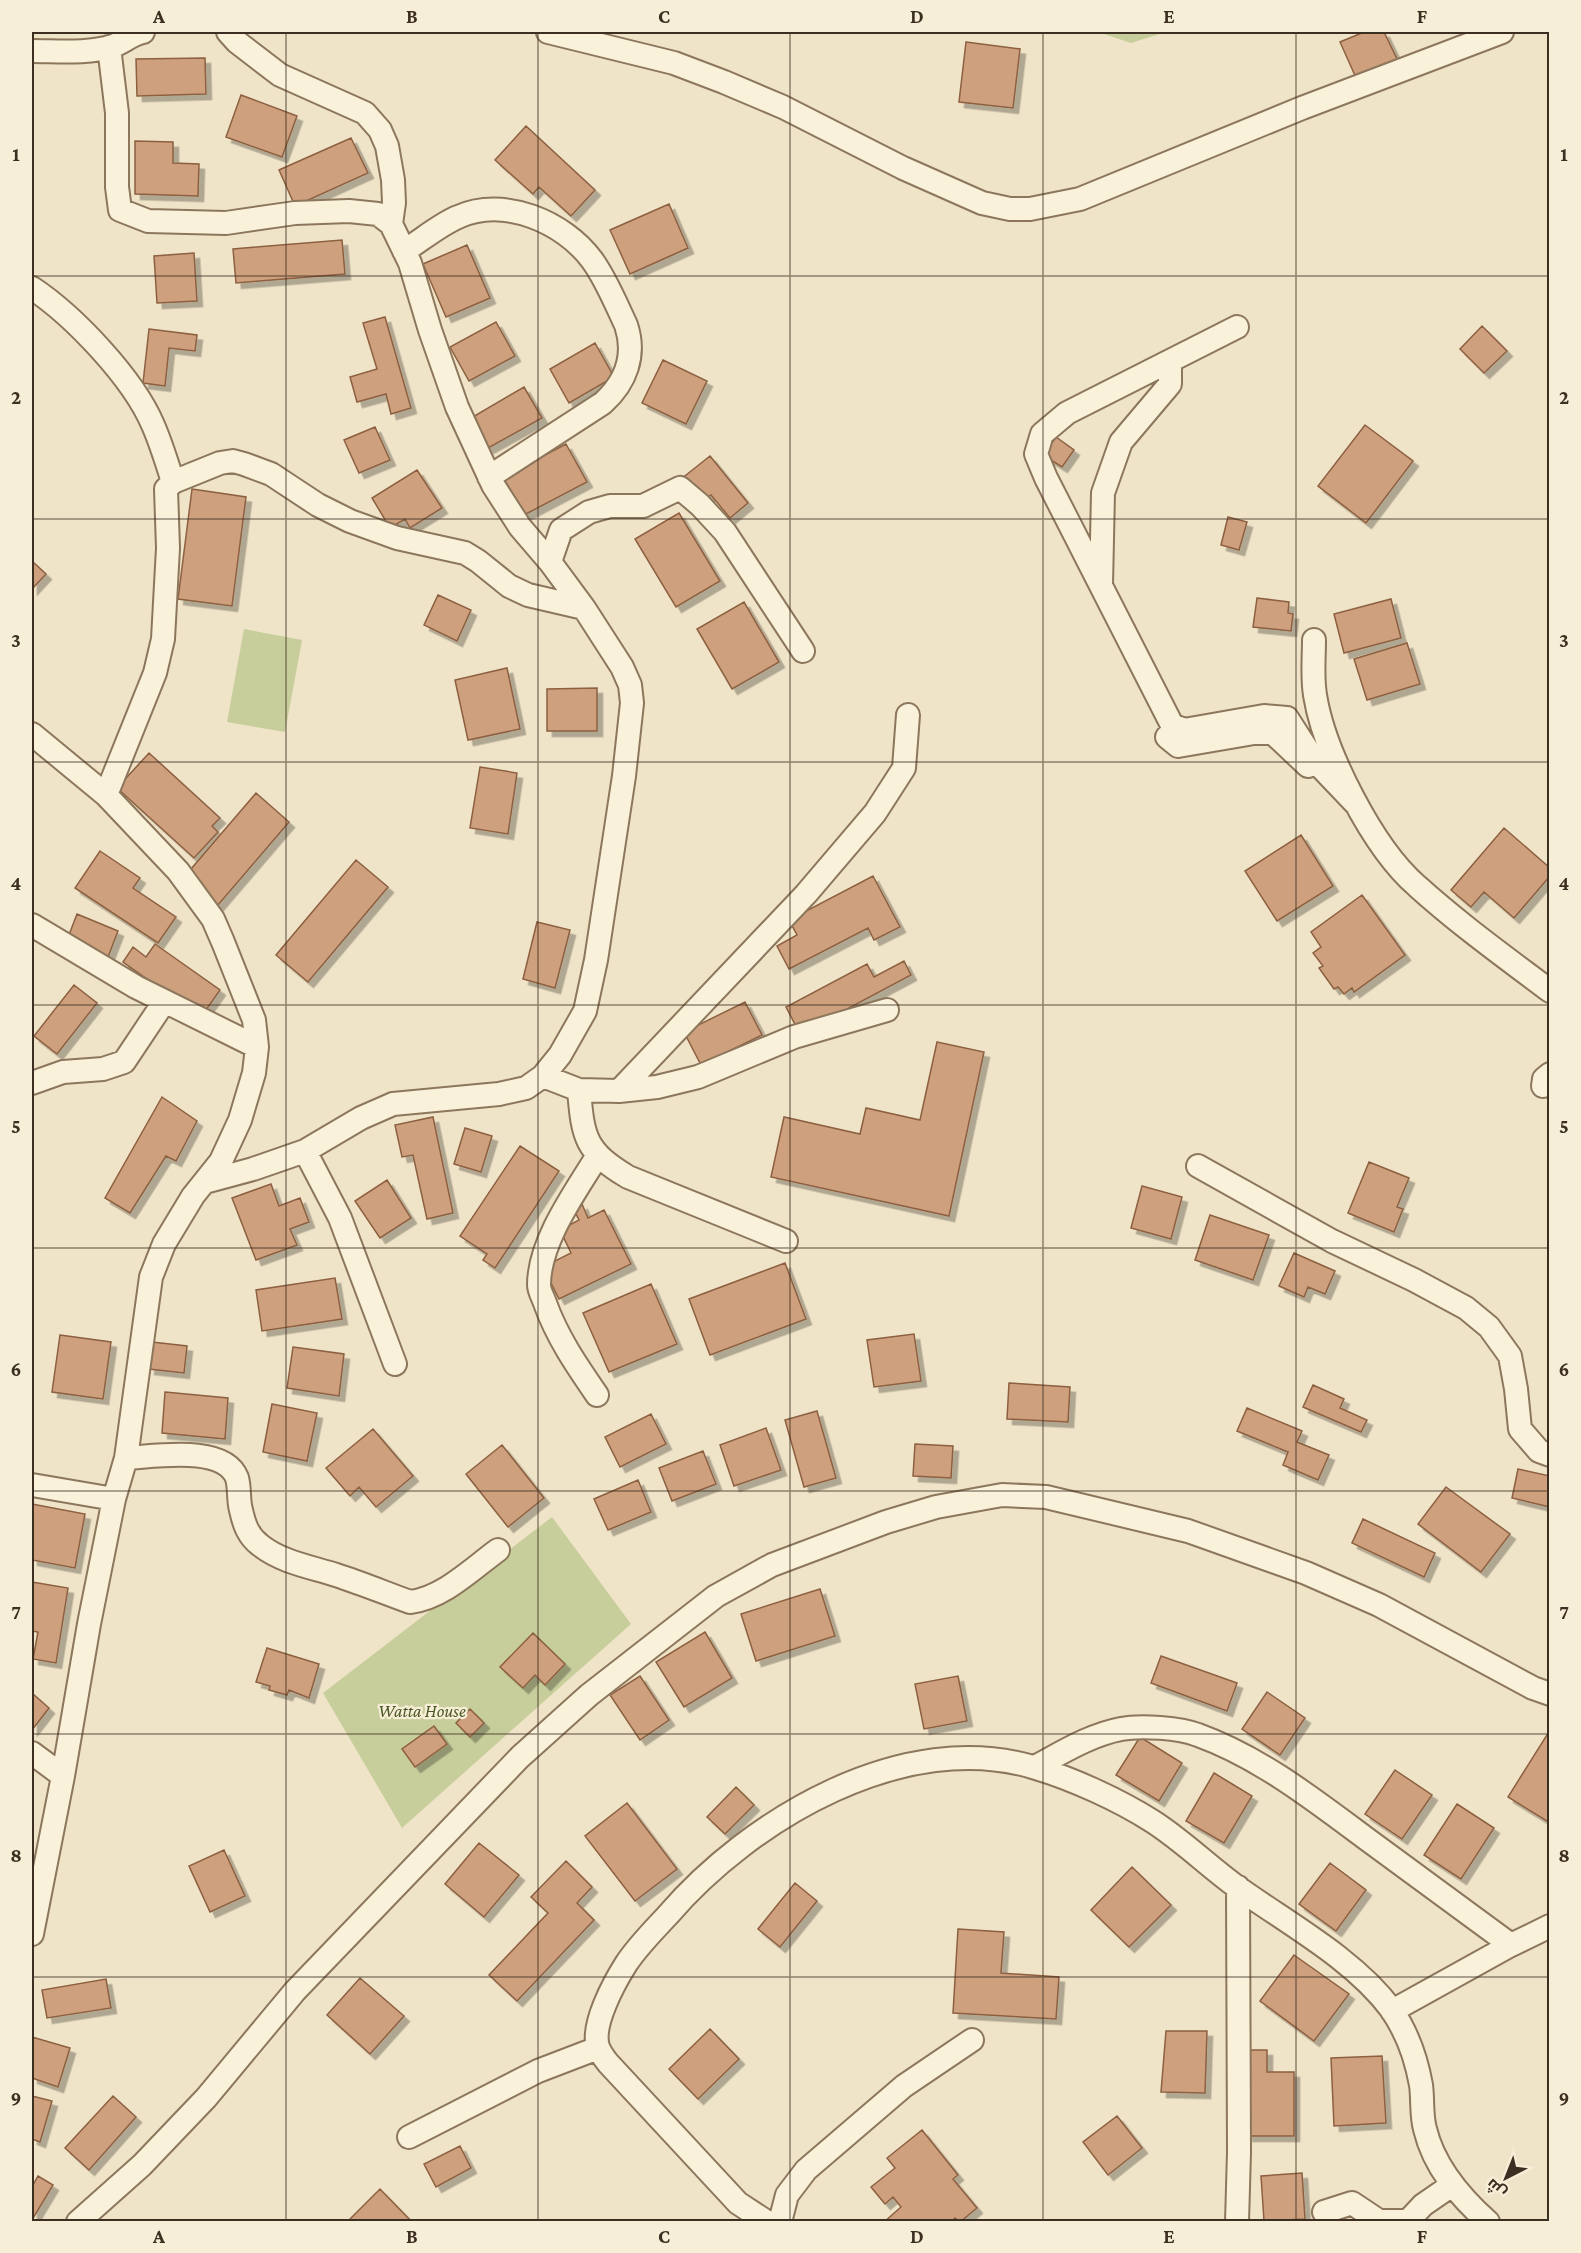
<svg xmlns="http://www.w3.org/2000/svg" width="1581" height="2253" font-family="'Crimson Pro',Cairo,serif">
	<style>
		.green { fill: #c7ce9b }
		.building { fill: #cea07d; stroke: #8c6041; stroke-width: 1.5; filter: url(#shadow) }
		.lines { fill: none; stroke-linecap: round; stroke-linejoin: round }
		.minor-casing { stroke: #8c775c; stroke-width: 26 }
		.minor { stroke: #faf1db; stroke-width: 22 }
		.grid { fill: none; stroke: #3c2e20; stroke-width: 1.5; stroke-opacity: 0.55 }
		.labels { text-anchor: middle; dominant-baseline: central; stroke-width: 4.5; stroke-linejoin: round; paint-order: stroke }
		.park-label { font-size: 18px; font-style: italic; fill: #4b5926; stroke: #f7eed7 }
		.neatline { fill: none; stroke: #3c2e20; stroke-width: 2 }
		.grid-label { font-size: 20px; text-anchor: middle; font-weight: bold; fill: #3c2e20 }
	</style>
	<defs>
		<filter id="shadow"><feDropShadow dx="5.5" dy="5.5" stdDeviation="0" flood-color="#0004"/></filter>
	</defs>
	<rect width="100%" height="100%" fill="#f0e4c8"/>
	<!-- green -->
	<path class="green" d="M1098,32H1166L1131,43Z
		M244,629L302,640L285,732L227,722Z
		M552,1517L631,1624L402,1828L323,1693Z"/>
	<!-- building -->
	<path class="building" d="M1364,32H1384L1398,61L1357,80L1340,42Z
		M966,42L1020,49L1013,108L959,102Z
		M205,58L206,94L137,96L136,59Z
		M241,95L297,116L282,157L226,137Z
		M526,126L595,190L571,216L539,187L533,194L495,160Z
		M351,138L368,173L295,206L279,170Z
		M135,141L173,142V163L199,164L198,196L135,194Z
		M669,204L688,248L630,274L610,230Z
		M342,240L345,274L236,283L233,249Z
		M467,245L490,298L446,317L423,264Z
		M194,253L197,301L157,303L154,256Z
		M385,317L411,408L391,414L386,394L357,402L350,377L377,369L363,323Z
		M496,322L515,356L469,381L450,347Z
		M1482,326L1507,351L1484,373L1460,349Z
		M149,329L197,335L195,351L169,348L165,386L143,383Z
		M595,343L614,377L569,403L550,369Z
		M663,360L707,381L686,424L642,403Z
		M524,387L542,418L488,448L471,418Z
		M1365,425L1413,461L1366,523L1318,486Z
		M375,427L390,460L359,473L344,440Z
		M1056,437L1074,450L1062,467L1043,455Z
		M566,444L587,482L524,515L503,477Z
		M710,456L748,503L730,518L711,495L700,503L681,479Z
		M417,470L442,508L410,528L405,519L390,528L372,498Z
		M192,489L246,497L232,606L178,599Z
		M679,513L720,581L676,607L635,539Z
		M1228,517L1247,522L1239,550L1221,545Z
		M32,561L46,574L32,589Z
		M438,595L471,610L457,641L424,625Z
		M1257,598L1289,602L1288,613L1293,614L1291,631L1253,627Z
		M1391,599L1401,638L1344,653L1334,614Z
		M744,602L779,662L732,689L697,629Z
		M1407,643L1420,684L1367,700L1354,659Z
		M507,668L520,729L468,740L455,680Z
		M597,688V731H547V689Z
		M149,753L220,818L212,826L218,832L194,858L117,788Z
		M480,767L517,773L508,834L470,828Z
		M256,793L289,822L218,905L185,876Z
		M1504,828L1550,868V876L1514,918L1484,892L1471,907L1451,890Z
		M1301,835L1333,886L1277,921L1245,871Z
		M100,851L140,878L133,888L176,917L158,943L75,888Z
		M356,860L388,887L308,982L276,955Z
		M873,876L900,927L874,940L868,928L789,969L777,946L797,935L789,920Z
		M1362,895L1405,955L1354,992L1352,988L1344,994L1338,987L1334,989L1319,968L1323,966L1313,953L1321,947L1311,932Z
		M77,914L118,931L108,957L67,940Z
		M537,922L570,930L555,988L523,979Z
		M155,944L220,990L201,1017L123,962L133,947L146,957Z
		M904,961L911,975L800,1034L786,1007L867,964L874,977Z
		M74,985L97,1003L57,1054L34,1036Z
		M745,1002L762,1035L701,1065L684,1032Z
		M937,1042L984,1052L949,1216L771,1177L784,1117L860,1134L866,1108L920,1120Z
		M162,1097L197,1121L176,1161L166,1156L130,1213L105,1198Z
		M433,1117L453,1213L427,1219L413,1155L402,1157L395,1125Z
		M465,1128L492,1136L481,1172L454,1164Z
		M520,1146L559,1171L495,1268L483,1260L487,1254L460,1236Z
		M1369,1162L1409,1178L1397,1207L1403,1209L1394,1232L1348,1213Z
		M387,1180L411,1218L380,1238L355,1201Z
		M271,1184L279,1206L300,1198L309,1222L290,1229L297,1245L256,1260L232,1198Z
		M1142,1186L1182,1197L1171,1239L1131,1228Z
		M582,1204L588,1218L604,1210L631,1264L559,1299L543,1267L571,1253L560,1230L579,1220L573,1208Z
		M1210,1215L1269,1235L1253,1280L1195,1260Z
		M1294,1253L1335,1271L1325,1294L1308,1287L1304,1297L1279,1286Z
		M785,1263L806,1319L710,1355L689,1299Z
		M335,1278L342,1319L262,1331L256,1290Z
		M651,1284L677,1344L609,1372L583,1313Z
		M914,1334L921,1381L874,1387L867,1340Z
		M60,1335L111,1342L103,1399L52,1392Z
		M152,1342L187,1346L184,1373L149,1369Z
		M293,1347L344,1354L339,1396L287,1388Z
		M1009,1383L1070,1387L1068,1422L1007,1419Z
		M1313,1385L1344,1399L1340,1408L1367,1420L1361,1432L1303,1407Z
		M165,1392L228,1398L225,1439L162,1433Z
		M272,1404L317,1413L307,1461L263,1452Z
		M1247,1408L1302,1431L1297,1442L1329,1455L1318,1480L1283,1465L1288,1452L1237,1431Z
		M817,1411L836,1478L804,1487L785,1420Z
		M651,1414L666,1444L620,1467L605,1437Z
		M766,1428L781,1470L734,1486L720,1445Z
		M373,1429L413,1476L376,1507L359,1487L350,1496L326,1468Z
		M915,1444L953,1446L951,1478L913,1476Z
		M502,1445L544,1498L508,1527L466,1474Z
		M703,1451L716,1484L672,1501L659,1468Z
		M1518,1469L1550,1476V1507L1512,1498Z
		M638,1480L651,1512L608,1530L594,1499Z
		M1446,1487L1510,1534L1481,1572L1418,1524Z
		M32,1504L85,1514L75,1568L32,1560Z
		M1363,1519L1435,1553L1424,1577L1352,1543Z
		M32,1582L68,1588L56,1663L33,1659L38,1632L32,1631Z
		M820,1589L835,1636L756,1661L741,1614Z
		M705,1632L732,1678L684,1707L656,1662Z
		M533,1633L565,1664L545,1685L535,1675L523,1688L500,1667Z
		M267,1648L319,1664L309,1698L289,1690L287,1695L269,1690L270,1686L256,1682Z
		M1161,1656L1237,1683L1227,1711L1151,1683Z
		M640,1676L669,1720L640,1740L610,1695Z
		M958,1676L967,1721L924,1729L915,1684Z
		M1267,1692L1305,1718L1280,1755L1242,1729Z
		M32,1693L49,1708L32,1730Z
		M470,1709L484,1723L470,1737L456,1723Z
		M434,1726L447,1744L415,1767L402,1749Z
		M1550,1730V1823L1508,1797Z
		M1140,1737L1182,1763L1159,1801L1116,1775Z
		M1395,1770L1432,1795L1402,1839L1365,1814Z
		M1214,1773L1252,1796L1224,1843L1186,1821Z
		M736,1787L754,1805L725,1834L707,1817Z
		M627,1803L677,1869L635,1901L585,1836Z
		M1457,1804L1494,1828L1461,1879L1424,1855Z
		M479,1843L519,1875L484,1917L445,1884Z
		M224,1850L245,1896L210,1912L189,1866Z
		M566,1861L592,1887L577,1903L594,1920L517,2001L489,1975L548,1913L531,1897Z
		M1330,1863L1366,1890L1336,1931L1299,1904Z
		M1132,1867L1171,1905L1129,1947L1091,1910Z
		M795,1883L817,1901L780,1947L758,1929Z
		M958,1929L1004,1932L1001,1973L1059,1977L1056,2019L953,2013Z
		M1294,1955L1349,1994L1314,2041L1260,2001Z
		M360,1978L404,2016L370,2054L327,2015Z
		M106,1979L111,2008L47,2018L42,1990Z
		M710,2029L739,2059L698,2099L669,2069Z
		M1166,2031H1207L1205,2093L1161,2092Z
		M32,2037L70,2048L58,2087L32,2078Z
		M1246,2050H1267V2072H1294V2136H1247Z
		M1382,2056L1386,2123L1334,2126L1331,2058Z
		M32,2096L52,2101L40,2142L32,2139Z
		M113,2096L136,2117L89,2170L65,2148Z
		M1117,2116L1142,2148L1108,2175L1083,2142Z
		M922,2130L958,2175L953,2179L977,2208L960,2222L955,2218L951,2222H884L901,2207L893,2197L885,2204L871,2187L895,2168L887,2158Z
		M460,2146L471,2168L436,2187L424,2164Z
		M1302,2173L1305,2219L1264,2221L1261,2176Z
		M38,2176L53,2185L32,2220V2187Z
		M380,2189L412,2222H347Z"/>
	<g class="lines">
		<defs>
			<path id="minor" d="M228,32L237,42L280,75L365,113L380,130L387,146L393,180L394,203L391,224L410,263L430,330L457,407L493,485L520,527L550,562L584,608
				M548,32L674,63L724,82L783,107L903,168L982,203L1010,209H1030L1080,199L1302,108L1502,32
				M109,47L117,113V187L120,210L148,221L226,223L295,213L349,211L378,214L391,224
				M32,51C58,51 88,54 113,46C124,42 132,34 143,32
				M404,251C422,240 439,225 458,217C504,196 564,222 592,260C606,279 616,304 626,325C636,355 626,382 603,403L489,477
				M32,288C74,316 133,378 153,425C161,443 167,463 173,482
				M1237,327L1067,413L1042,434L1036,454L1046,478L1172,725L1184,730L1264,716L1287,718L1314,760L1355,803
				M550,562L561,530L589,512L610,506H643L680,488L700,505L725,532L803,651
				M1101,585L1103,493L1121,442L1170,384V361
				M1314,640C1314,658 1312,677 1315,695C1324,752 1373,848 1417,886C1459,924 1505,957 1550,991
				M32,734L106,795L178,871L213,919L223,942L254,1020L257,1047L254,1073L240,1120L221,1161L193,1196L164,1244L151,1277L126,1458L114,1499L89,1624L63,1776L32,1934
				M1167,737L1178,746L1254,733H1273L1308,766
				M106,795L155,673L163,639L168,548L166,489L173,482L220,463L233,461L244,464L271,474L318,505L350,521L397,538L465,553L478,561L509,586L528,595L584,608L622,667L630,685L632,703L624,776L596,960L585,1011L560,1055L543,1076L526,1088L499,1094L393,1104L361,1118L305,1151L253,1169L205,1182
				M32,925L136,987L257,1047
				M543,1076L579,1090L619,1091L657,1087L698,1077L794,1037L887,1010
				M32,1083L63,1072L103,1069L124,1062L164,1002
				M1543,1086L1544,1079L1550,1074
				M579,1090C583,1138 585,1151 628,1177L786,1241
				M619,1091L806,894L875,813L904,768L908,715
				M305,1151L340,1218L395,1364
				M1198,1166L1332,1241L1414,1280L1466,1308L1489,1327L1510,1356L1516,1389L1520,1429L1539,1451L1550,1455
				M597,1395C577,1366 557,1337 545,1303C543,1297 539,1291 539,1285C539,1241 576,1191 598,1155
				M126,1458C153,1457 224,1444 237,1478C240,1488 238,1500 241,1510C244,1524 248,1536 260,1545C281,1562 311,1567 336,1575C361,1583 385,1593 410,1602C443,1598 472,1569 498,1550
				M32,1485L114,1499
				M32,1753L63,1776
				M1035,1767C1063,1752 1090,1735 1121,1729C1140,1725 1181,1728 1198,1735C1259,1757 1313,1799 1364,1837C1413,1873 1462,1909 1511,1945
				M1392,2011L1511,1945L1550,1926
				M409,2137L538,2071L598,2048
				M1324,2212L1352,2203L1379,2221H1408L1423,2205L1452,2185
				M78,2222L142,2165L206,2098L295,1991L520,1757L589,1695L716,1596L772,1565L886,1522L936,1507L1002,1495L1046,1497L1188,1531L1306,1573L1379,1605L1533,1688L1550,1694
				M767,2222L738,2203L608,2063C604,2058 600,2052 598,2047C591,2025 614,1983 626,1964C637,1947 653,1931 667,1916C750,1819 905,1727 1036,1768C1073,1779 1119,1800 1152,1821C1182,1840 1208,1866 1237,1887C1287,1923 1354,1959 1391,2009C1407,2032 1416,2057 1421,2085C1423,2099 1421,2115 1425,2129C1434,2167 1460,2197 1488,2222
				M780,2222L787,2195L806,2170L904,2086L972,2040
				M1237,2222L1239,2152L1238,1887"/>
		</defs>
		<!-- minor casing -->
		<use href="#minor" class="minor-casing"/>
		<!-- minor -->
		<use href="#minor" class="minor"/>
	</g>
	<!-- grid -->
	<path class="grid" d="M286,32V2222M538,32V2222M790,32V2222M1043,32V2222M1296,32V2222M32,276H1550M32,519H1550M32,762H1550M32,1005H1550M32,1248H1550M32,1491H1550M32,1734H1550M32,1977H1550"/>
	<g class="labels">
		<!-- park labels -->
		<g class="park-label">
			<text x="422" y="1711">Watta House</text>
		</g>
	</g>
	<!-- border -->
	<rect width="1581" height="2253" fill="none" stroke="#f7eed7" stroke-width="66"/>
	<!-- north arrow -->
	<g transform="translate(1506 2178) rotate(222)" stroke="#f7eed7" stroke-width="4.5" paint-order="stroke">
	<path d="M0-4.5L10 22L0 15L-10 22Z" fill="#3c2e20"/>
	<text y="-9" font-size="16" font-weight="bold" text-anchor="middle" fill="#3c2e20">ش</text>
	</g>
	<rect x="33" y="33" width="1515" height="2187" class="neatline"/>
	<g class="grid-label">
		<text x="159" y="23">A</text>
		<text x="412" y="23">B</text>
		<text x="664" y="23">C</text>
		<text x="917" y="23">D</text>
		<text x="1169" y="23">E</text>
		<text x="1422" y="23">F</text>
		<text x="16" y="161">1</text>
		<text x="1564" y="161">1</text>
		<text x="16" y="404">2</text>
		<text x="1564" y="404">2</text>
		<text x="16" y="647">3</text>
		<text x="1564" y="647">3</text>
		<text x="16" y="890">4</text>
		<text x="1564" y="890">4</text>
		<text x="16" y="1133">5</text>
		<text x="1564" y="1133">5</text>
		<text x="16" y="1376">6</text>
		<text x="1564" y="1376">6</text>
		<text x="16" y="1619">7</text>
		<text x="1564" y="1619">7</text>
		<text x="16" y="1862">8</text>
		<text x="1564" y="1862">8</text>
		<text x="16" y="2105">9</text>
		<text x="1564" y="2105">9</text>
		<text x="159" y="2243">A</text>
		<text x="412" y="2243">B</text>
		<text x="664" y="2243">C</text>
		<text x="917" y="2243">D</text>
		<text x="1169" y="2243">E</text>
		<text x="1422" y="2243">F</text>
	</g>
</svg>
